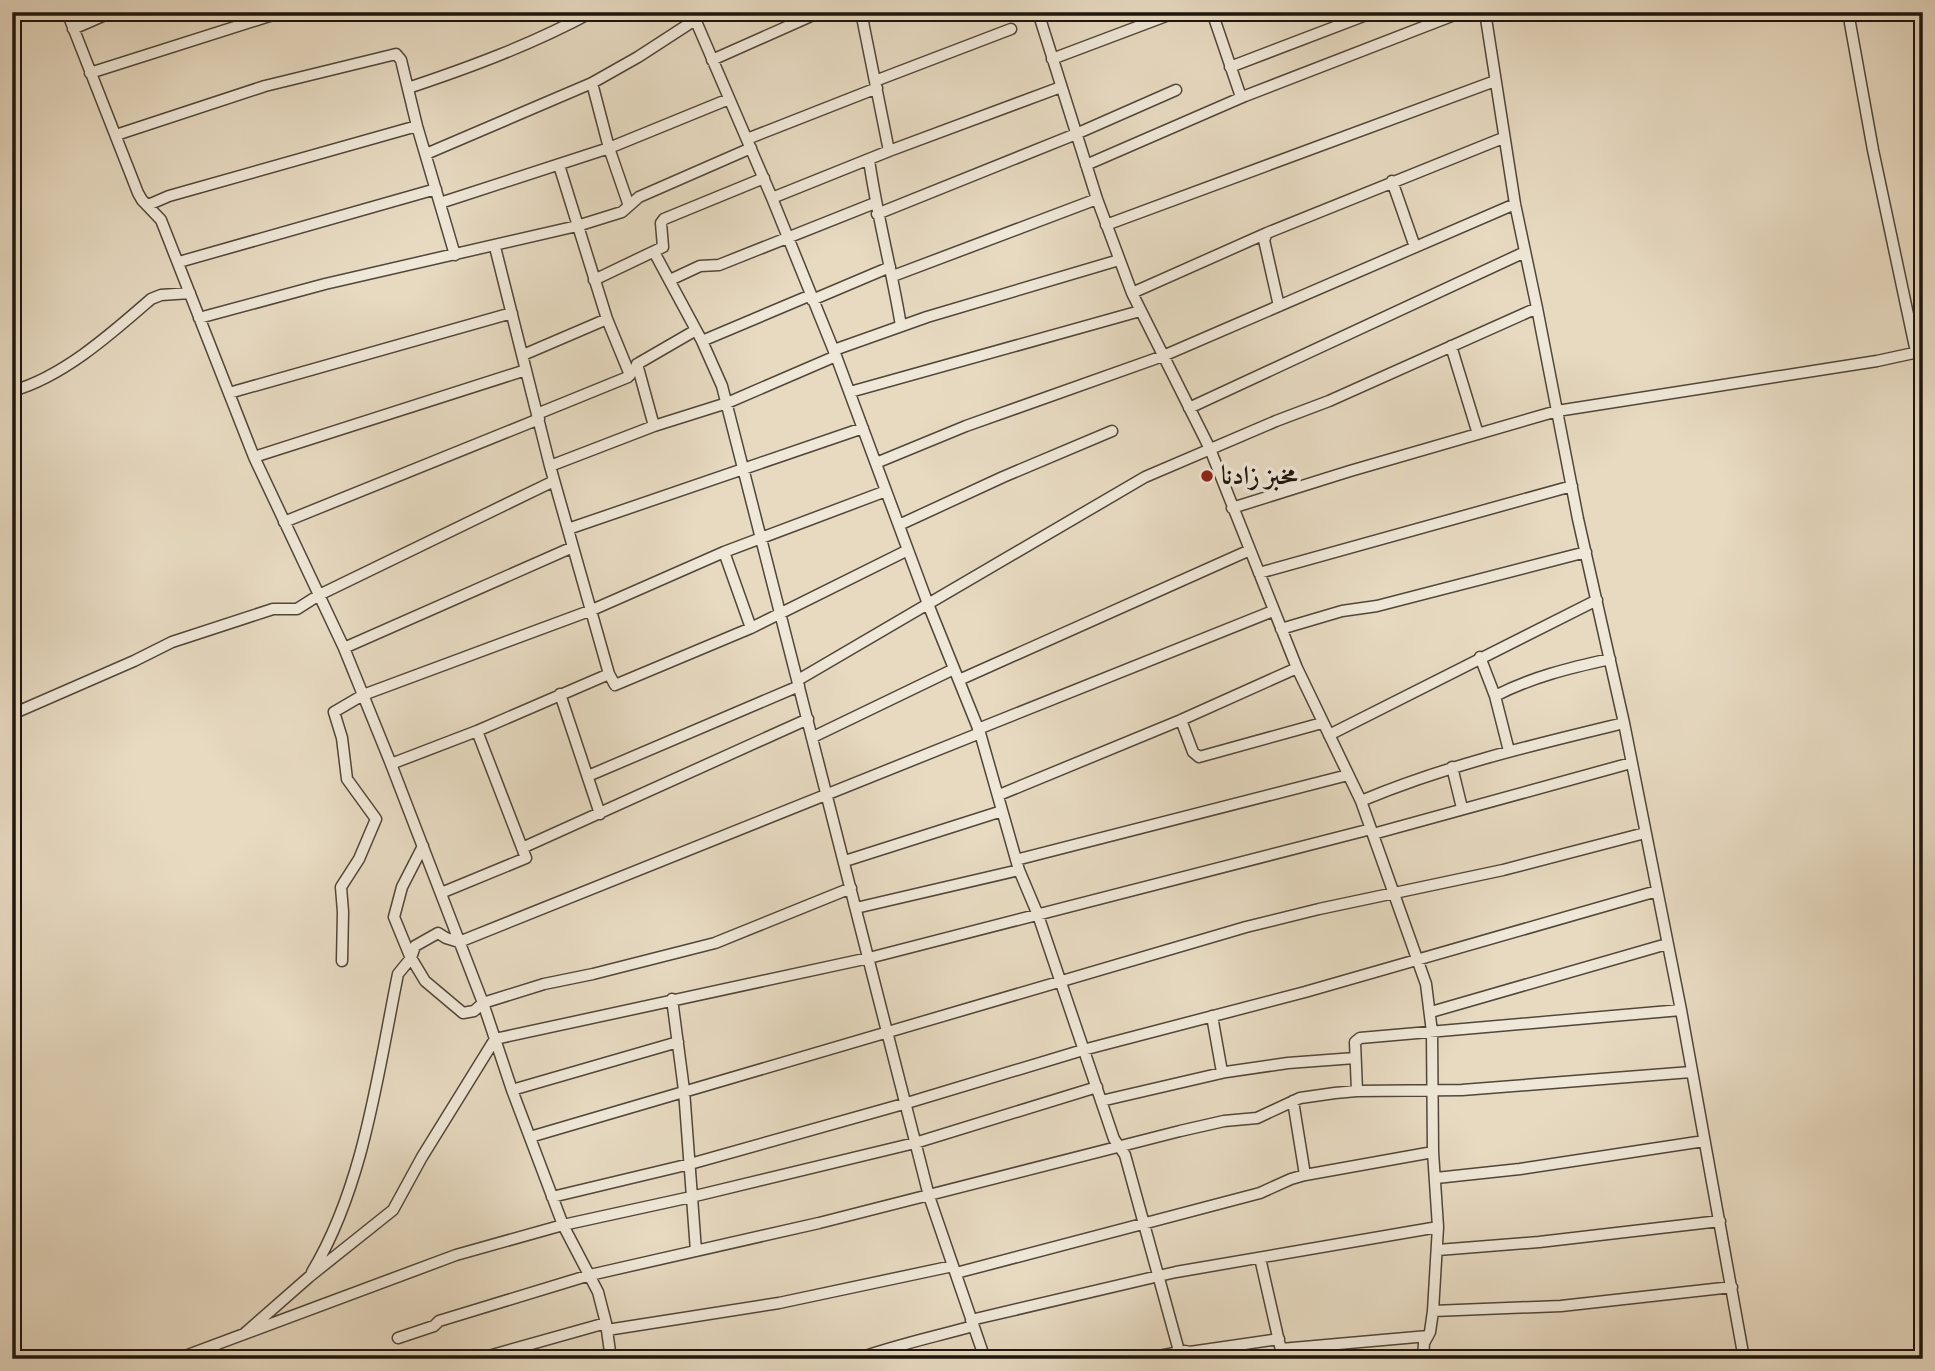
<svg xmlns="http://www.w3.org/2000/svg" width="1935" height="1371" font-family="'IM FELL Double Pica',Amiri,serif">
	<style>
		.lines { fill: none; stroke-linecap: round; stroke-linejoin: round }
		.street-casing { stroke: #50463a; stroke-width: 13 }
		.street { stroke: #efe7d7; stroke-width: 10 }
		.poi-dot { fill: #8f2418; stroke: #efe7d7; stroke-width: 2.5 }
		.labels { text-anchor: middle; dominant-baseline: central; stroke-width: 7; stroke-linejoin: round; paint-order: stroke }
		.poi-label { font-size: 26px; font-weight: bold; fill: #1d150d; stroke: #efe7d7; text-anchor: start }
	</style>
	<rect width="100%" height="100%" fill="#e7dac1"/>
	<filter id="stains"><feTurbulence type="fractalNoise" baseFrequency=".00286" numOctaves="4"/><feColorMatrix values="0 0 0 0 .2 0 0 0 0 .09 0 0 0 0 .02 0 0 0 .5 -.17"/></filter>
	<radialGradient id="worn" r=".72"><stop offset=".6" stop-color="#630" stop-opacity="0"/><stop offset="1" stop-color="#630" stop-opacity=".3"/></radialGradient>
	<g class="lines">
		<defs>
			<path id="street" d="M67,12L138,193L142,200L161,220L254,457L344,648L391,764L483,1003L512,1090L563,1225L598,1292L606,1323L611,1359
				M692,12L772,198L836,356L928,604L980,733L1019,870L1038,915L1114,1139L1125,1155L1179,1351
				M861,12L889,151
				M1038,12L1097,199L1132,293L1210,449L1297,668L1361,801L1426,984L1432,1032L1433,1152L1438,1227L1433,1311L1430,1332L1424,1343L1423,1359
				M1212,12L1241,97
				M1485,12L1515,204L1537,308L1578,519L1624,723L1681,1010L1744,1359
				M1848,12L1873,150L1916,352
				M73,29L112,12
				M1052,59L1174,13
				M712,60L820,12
				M1230,67L1374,12
				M90,73L282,12
				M875,81L1011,29
				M592,83L609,148L629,206
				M408,88C471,67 533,44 592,12
				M116,135L265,86L396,54L401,60L417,126L455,255
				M747,139L877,88
				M426,154L592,83L638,57L695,20
				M869,160C877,216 892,270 901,326
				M559,165L607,319L630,375
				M1086,165L1245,96L1462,12
				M1392,181L1415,247
				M772,198L889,151L1061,87
				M440,203L609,148L729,99
				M148,205L169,196L417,126
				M877,214L1076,134L1176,90
				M1106,225L1495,81
				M495,247L550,466L609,674L615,685L751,628L908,550
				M654,252L702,341L722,386L929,1196L985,1359
				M179,262L436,189
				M893,276L1097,199
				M594,280L663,247L661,223L664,219L764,178
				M670,280L700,266L719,265L875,203
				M1132,293L1267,233
				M812,300L890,267
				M1279,306L1264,240L1267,233L1503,138
				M199,318L325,284L577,226L622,212L639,197L751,148
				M702,341L811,295
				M1451,346L1478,434
				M834,350L927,317L1119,260
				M523,355L607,319
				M637,364L654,426
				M12,391C63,377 112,333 151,299L161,295L190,293
				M850,392L1140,311
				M229,393L512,313
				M1189,408L1525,252
				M537,414L628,377L639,363L696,330
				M254,457L526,370
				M876,463L966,426L1163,356L1515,204
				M550,466L654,426L727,403L836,356
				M1232,508L1350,471L1557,411L1877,361L1923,351
				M284,522L539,419
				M899,525L1003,477L1112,431
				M568,529L863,428
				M724,552L751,628
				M1259,573L1572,486
				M1281,629L1342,611L1377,606L1586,552
				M344,648L573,547
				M1480,657L1495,696L1509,751
				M798,680L1145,477L1276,421L1329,401L1537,308
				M959,680L1250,550
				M560,694L600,814
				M1495,696C1532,677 1569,668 1610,659
				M17,712L134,661L172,642L273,609H297L319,595L554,481
				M1181,720L1193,752L1199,757L1322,723
				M978,729L1273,611
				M1329,735L1597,600
				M813,737L954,669
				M391,764L477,731L609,674
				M1452,767L1462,808
				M588,776L799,686
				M999,795L1181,720L1297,668
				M1361,801C1447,765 1533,745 1624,723
				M1373,834L1631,763
				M423,846L402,887L394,917L410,956L425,981L463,1013L474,1011L483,1003L544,984L593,974L715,943L851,888
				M522,848L808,719
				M1016,860L1348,775
				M845,861L1002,811
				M441,893L526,858L477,731
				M856,908L1019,870
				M342,961L343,912L341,887L359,859L376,819L347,779L342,738L334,712L363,695L592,610L724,552L886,491
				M672,999L684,1090L696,1251
				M1431,1012L1667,944
				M1212,1016L1222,1072
				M512,1090L678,1042
				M1357,1091L1355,1042L1360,1038L1681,1010
				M1101,1101L1226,1072L1288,1063L1355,1058
				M1293,1101L1305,1175
				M530,1137L1246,927L1319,909L1503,870L1645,833
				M1436,1178L1520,1169L1704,1141
				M552,1197L690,1164L907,1103L1083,1050L1305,992L1657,891
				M1438,1250L1539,1242L1720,1221
				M1260,1258L1283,1359
				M312,1272C364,1186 378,1072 398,974L411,958L415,946L438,933L446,938L459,942L980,733
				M956,1273L1260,1193L1291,1179L1305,1175L1433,1152
				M1433,1311L1561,1306L1732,1287
				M971,1320L1176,1272L1438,1227
				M607,1330L779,1303L953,1266
				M244,1334L309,1277L393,1210L422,1157L495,1039L869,958L1371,829
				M398,1338L434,1326L439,1321L590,1275L819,1223L1180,1131L1224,1121L1257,1118L1300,1098L1335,1093L1357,1091L1462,1090L1691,1072
				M1281,1349L1428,1336
				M1190,1352L1279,1339
				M177,1359L456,1255L563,1225L691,1197L915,1143L1097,1087
				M478,1359L606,1323
				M857,1359C895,1345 934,1337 973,1326
				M1144,1359L1185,1351L1190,1352L1192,1359"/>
		</defs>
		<!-- street casing -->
		<use href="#street" class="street-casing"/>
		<!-- street -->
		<use href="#street" class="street"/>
	</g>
	<!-- markers -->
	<circle class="poi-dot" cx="1207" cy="476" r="7"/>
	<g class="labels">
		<!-- poi labels -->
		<g class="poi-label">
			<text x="1221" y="476">مخبز زادنا</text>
		</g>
	</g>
	<!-- margin -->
	<rect width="1935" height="1371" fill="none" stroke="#e7dac1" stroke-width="42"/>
	<rect x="14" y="14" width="1907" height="1343" fill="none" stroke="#1d150d" stroke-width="3.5"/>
	<rect x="21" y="21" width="1893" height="1329" fill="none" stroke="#1d150d" stroke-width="2"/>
	<rect width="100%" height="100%" filter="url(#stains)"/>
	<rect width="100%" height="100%" fill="url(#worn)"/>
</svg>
